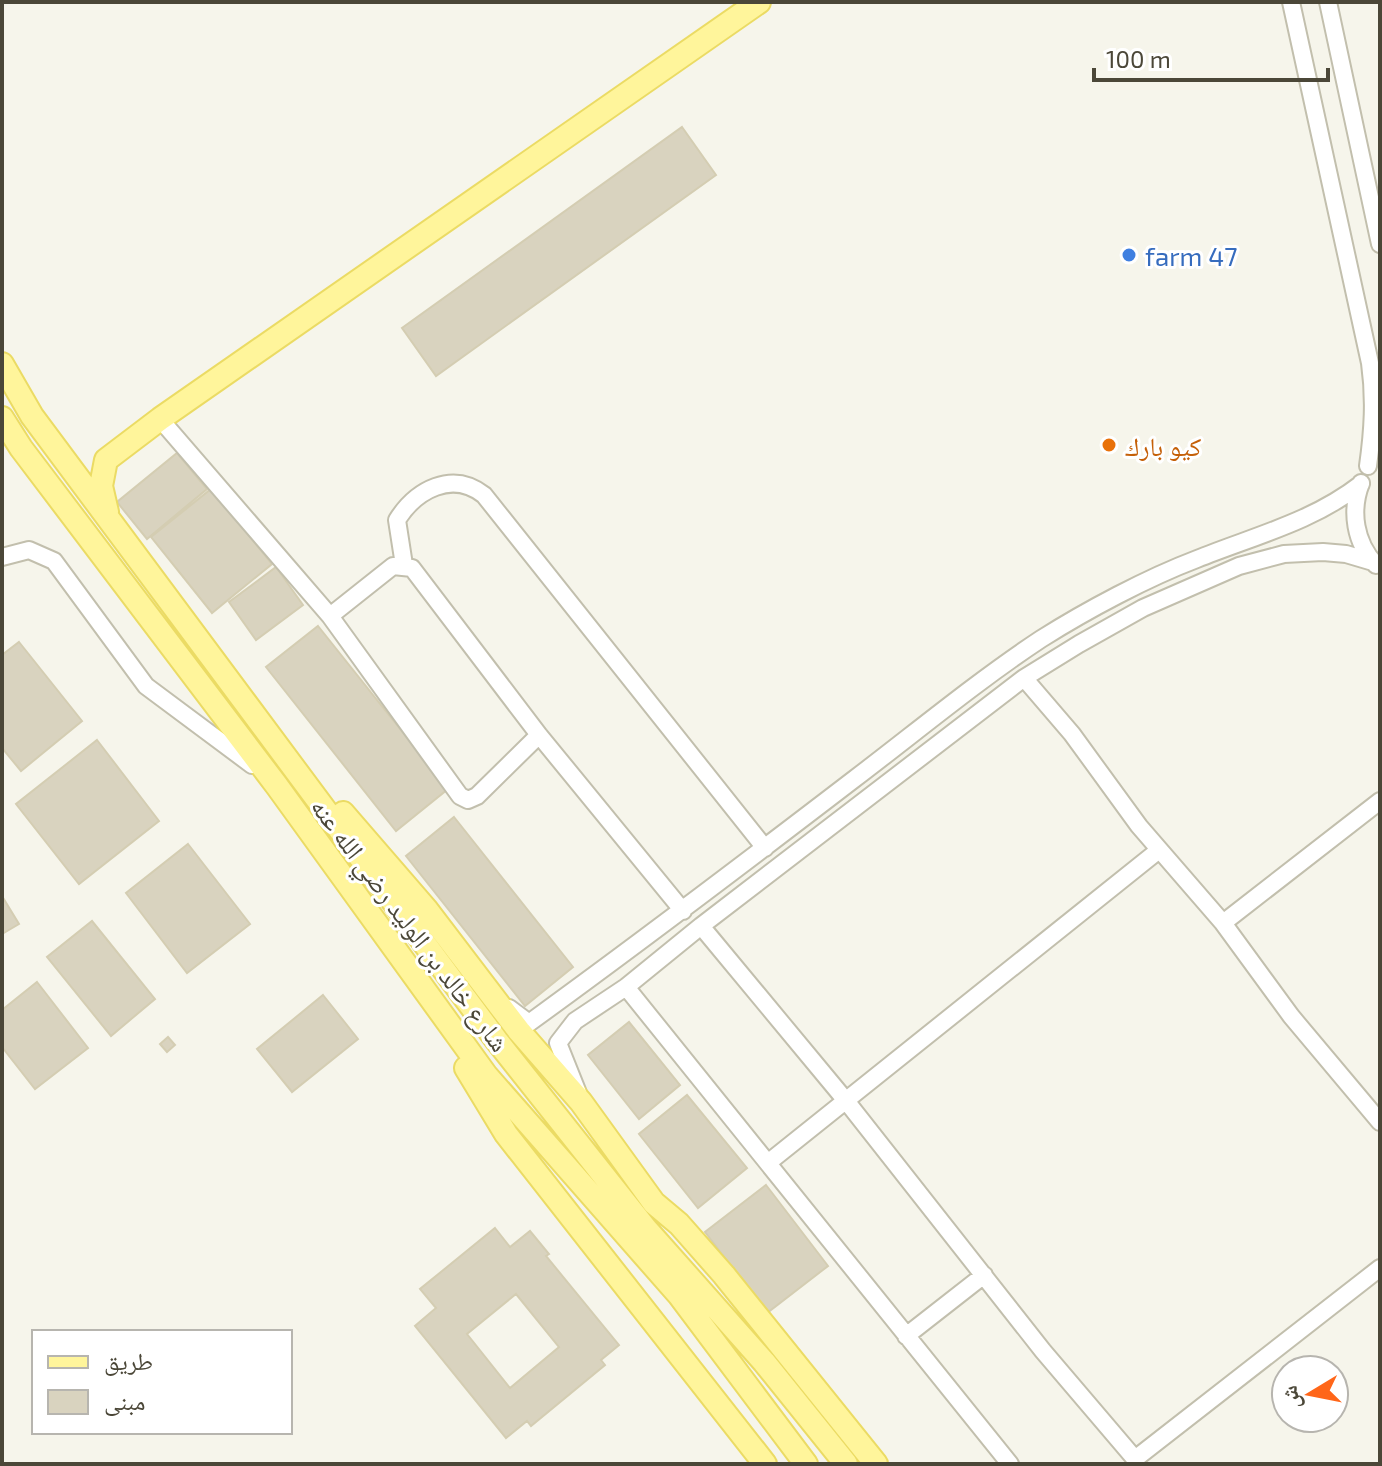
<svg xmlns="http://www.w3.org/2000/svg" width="1382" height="1466" font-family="'Exo 2','Noto Naskh Arabic',sans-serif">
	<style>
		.building { fill: #d9d3bf; stroke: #d4cdb2; stroke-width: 2; fill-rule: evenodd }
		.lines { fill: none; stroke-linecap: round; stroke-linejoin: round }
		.minor-casing { stroke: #c2bfad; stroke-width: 20 }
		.major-casing { stroke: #ebdb64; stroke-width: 26 }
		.minor { stroke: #fff; stroke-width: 16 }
		.major { stroke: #fff59b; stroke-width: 22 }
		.shop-dot { fill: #3f7fe0; stroke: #fff; stroke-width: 3 }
		.food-dot { fill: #e8710a; stroke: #fff; stroke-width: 3 }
		.labels { text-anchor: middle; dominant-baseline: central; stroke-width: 6; stroke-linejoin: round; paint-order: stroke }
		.shop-label { font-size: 26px; fill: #366cbe; stroke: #fff; text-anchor: start }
		.food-label { font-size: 26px; fill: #c56008; stroke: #fff; text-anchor: start }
		.street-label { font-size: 26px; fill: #4b4738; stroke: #fff }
	</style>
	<rect width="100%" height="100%" fill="#f6f5eb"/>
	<!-- building -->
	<path class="building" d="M682,127L716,175L436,376L402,328Z
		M177,453L207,489L147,539L117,502Z
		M211,489L272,564L212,613L151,537Z
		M276,567L303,605L256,640L229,602Z
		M318,626L448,789L396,831L266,667Z
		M19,642L82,721L21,771L2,748V655Z
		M97,740L159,821L79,884L16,804Z
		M454,817L573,967L525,1006L406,856Z
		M188,844L250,924L187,973L126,893Z
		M2,896L19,924L2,934Z
		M92,921L155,999L111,1036L47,957Z
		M37,982L88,1048L35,1089L2,1047V1010Z
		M323,995L358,1039L292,1092L257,1049Z
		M629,1022L680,1085L639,1119L588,1055Z
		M168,1037L175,1045L167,1052L160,1044Z
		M687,1095L747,1168L698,1208L639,1134Z
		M766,1185L828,1266L767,1313L705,1232Z
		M495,1228L510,1247L530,1231L549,1254L546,1256L619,1345L601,1360L605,1365L531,1426L527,1421L506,1438L415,1326L436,1308L420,1289ZM516,1294L559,1347L510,1388L467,1334Z"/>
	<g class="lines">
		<defs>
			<path id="minor" d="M1291,2L1370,363C1375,399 1373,430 1368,466
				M1328,2L1380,244
				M160,419L330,616L460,796L468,800L477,796L539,735
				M1361,483C1350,511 1355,543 1376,565
				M2,557L29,550L54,561L146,686L252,765
				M404,565L397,520C416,490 452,470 484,495L765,848
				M330,616L393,566L412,568L539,735L683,911
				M1024,678L1072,734L1139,826L1223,923L1380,801
				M1223,923L1291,1016L1380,1122
				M701,926L847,1102L1043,1351L1135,1459L1380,1268
				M626,987L1010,1464
				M509,1008L529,1023C638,944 746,862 853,780C915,733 976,682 1041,639C1087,610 1147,578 1197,559C1254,536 1312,522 1361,484
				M578,1093L558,1043L575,1021L626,987L701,926L1024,678L1079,644L1143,608L1239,566L1284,554L1323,552L1346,554L1373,562
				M769,1162L1159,850
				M906,1336L984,1275"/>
			<path id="major" d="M2,364L32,416L497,1041L646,1229L764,1362L846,1464
				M2,418L21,448L277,786L486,1075L679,1295L806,1464
				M107,512L101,486L106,460L160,419L759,2
				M343,813L426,909L519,1031L581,1102L654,1203L679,1224L724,1275L876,1464
				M466,1068L506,1134L765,1464"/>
		</defs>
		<!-- minor casing -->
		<use href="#minor" class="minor-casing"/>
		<!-- major casing -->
		<use href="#major" class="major-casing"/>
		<!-- minor -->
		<use href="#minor" class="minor"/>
		<!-- major -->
		<use href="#major" class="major"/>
	</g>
	<!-- markers -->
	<circle class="shop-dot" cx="1129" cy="255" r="8"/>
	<circle class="food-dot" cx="1109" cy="445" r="8"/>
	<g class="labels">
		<!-- shop labels -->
		<g class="shop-label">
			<text x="1145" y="255">farm 47</text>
		</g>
		<!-- food labels -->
		<g class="food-label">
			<text x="1125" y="445">كيو بارك</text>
		</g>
		<!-- street labels -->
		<g class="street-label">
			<text transform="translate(411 924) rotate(53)">شارع خالد بن الوليد رضي الله عنه</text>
		</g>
	</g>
	<!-- border -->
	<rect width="1382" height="1466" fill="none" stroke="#4b4738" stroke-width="8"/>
	<!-- legend -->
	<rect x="32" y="1330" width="260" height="104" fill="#ffffff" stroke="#b7b5af" stroke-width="2"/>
	<rect x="48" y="1356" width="40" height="12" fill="#fff59b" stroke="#b7b5af" stroke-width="2"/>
	<text x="104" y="1370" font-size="24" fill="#4b4738">طريق</text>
	<rect x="48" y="1390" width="40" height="24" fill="#d9d3bf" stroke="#b7b5af" stroke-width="2"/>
	<text x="104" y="1410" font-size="24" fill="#4b4738">مبنى</text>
	<!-- north arrow -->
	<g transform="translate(1310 1394) rotate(260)"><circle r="38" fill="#ffffff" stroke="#b7b5af" stroke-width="2"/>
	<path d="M0-6L14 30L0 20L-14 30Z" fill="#ff6619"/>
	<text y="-12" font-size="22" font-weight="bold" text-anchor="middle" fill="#4b4738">ش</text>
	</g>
	<!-- scale -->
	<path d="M1094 68v12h234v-12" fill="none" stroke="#4b4738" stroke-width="4"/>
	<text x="1106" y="68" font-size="24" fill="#4b4738" stroke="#ffffff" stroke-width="6" paint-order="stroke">100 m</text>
</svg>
